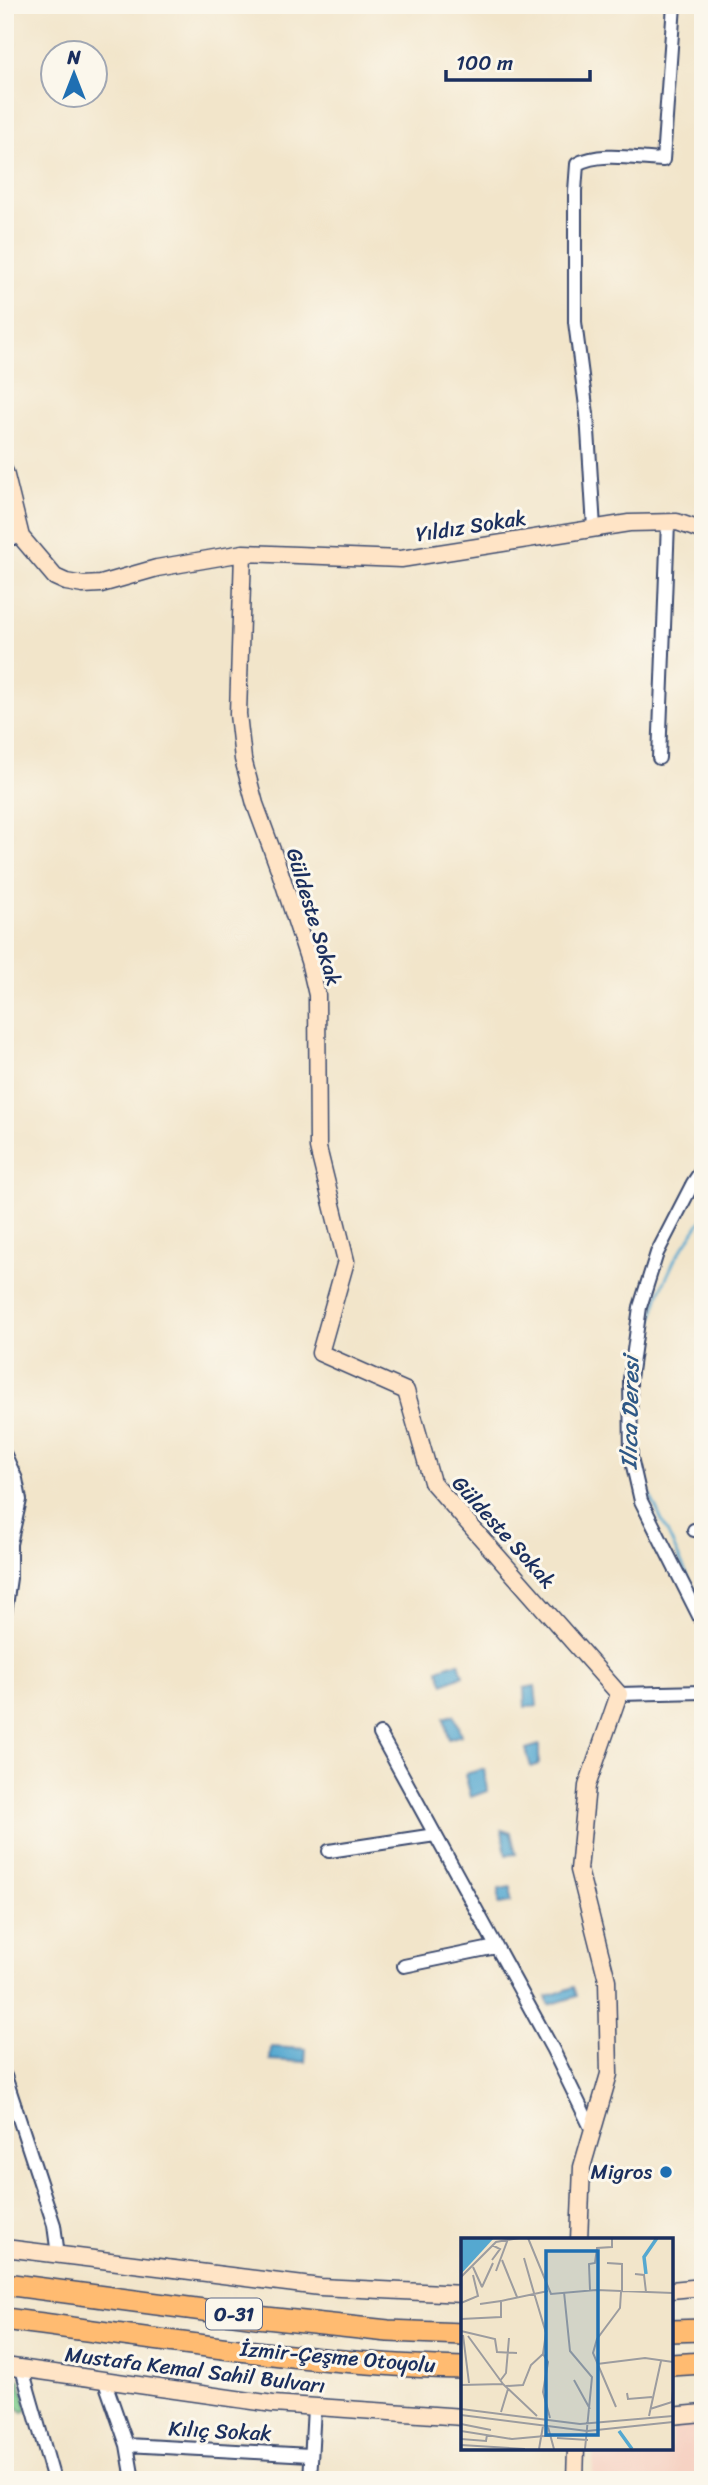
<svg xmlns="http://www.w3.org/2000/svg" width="708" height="2485" font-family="Sriracha,sans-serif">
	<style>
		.built { fill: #f6d2c3 }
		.green { fill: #81ce8d; stroke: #4e7e76; stroke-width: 2 }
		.water { fill: #55a8d0; stroke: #386c97; stroke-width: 2 }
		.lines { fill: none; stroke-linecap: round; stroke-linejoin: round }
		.stream { stroke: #55a8d0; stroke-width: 2.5 }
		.street-casing { stroke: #3b4a6e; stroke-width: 16 }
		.secondary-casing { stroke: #3b4a6e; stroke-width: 19 }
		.highway-casing { stroke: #3b4a6e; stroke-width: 24 }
		.street { stroke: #fff; stroke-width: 12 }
		.secondary { stroke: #ffe4c6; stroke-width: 16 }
		.highway { stroke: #ffbb71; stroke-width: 21 }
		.poi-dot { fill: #1f6fb2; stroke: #fbf7ec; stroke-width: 2.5 }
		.labels { text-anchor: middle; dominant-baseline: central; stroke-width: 6; stroke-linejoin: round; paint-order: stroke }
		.shield { fill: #fbf7ec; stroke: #5e6b89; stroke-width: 2 }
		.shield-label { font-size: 19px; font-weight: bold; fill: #1b2f5e }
		.street-label { font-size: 21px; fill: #1b2f5e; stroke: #fbf7ec }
		.poi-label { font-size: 21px; fill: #1b2f5e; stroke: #fbf7ec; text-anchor: end }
		.water-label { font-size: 23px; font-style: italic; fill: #2f5986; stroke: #fbf7ec }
		.inset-river { fill: none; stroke: #55a8d0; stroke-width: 3.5 }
		.inset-road { fill: none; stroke: #9c9c9f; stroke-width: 2 }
		.view { fill: #1f6fb2; fill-opacity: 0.15; stroke: #1f6fb2; stroke-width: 3.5 }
		.inset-edge { fill: none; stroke: #1b2f5e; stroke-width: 3.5 }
	</style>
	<rect width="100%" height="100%" fill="#fbf7ec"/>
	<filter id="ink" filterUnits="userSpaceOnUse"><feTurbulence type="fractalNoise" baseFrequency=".0143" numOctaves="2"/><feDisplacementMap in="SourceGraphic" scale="14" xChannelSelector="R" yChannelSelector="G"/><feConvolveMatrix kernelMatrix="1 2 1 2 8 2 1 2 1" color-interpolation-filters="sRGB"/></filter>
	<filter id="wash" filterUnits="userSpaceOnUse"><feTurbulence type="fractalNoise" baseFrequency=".00686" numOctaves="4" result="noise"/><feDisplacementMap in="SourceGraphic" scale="28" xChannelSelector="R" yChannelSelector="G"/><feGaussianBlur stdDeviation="1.57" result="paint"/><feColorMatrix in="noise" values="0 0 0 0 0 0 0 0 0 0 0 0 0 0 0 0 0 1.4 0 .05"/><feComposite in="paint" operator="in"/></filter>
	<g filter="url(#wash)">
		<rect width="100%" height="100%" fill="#f2e5ca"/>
		<!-- built -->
		<path class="built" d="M703,2418V2480H592L594,2448H671V2421Z"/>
		<!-- green -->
		<path class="green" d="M5,2378L20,2380L27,2410L23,2412L17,2407L5,2410Z"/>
		<!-- water -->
		<path class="water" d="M459,1662L463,1675L444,1684L438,1669Z
			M535,1686L537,1706L525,1707L524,1688Z
			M454,1715L461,1735L449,1739L444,1718Z
			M539,1745V1764L531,1767L526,1749Z
			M484,1769L487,1791L471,1797L465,1774Z
			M502,1830L511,1833L516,1854L506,1855Z
			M511,1887V1902L499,1904V1889Z
			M574,1987L577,1996L549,2005L546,1997Z
			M271,2047L306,2049L305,2062L270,2060Z"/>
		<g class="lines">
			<!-- stream -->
			<path class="stream" d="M703,1218L675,1259L659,1294L645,1350L640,1420V1455L644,1482L703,1609"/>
		</g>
	</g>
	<g filter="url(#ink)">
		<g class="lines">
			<defs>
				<path id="street" d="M594,528L587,414L575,322V191L577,164C600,151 636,159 663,160L674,5
					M5,539L21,537
					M659,758L668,522
					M703,1168L693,1183L657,1253L640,1307L630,1379L631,1457L641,1501L703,1624
					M5,1455L16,1479L20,1500L10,1544V1578L5,1613
					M694,1530L703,1532
					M619,1694L703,1692
					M380,1734L553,2050L592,2130
					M329,1851L435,1835
					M404,1966L496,1947
					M5,2076L54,2225L58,2255
					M22,2369L54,2480
					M105,2382L127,2445L133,2480
					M127,2445L310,2455
					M310,2480L314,2407"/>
				<path id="secondary" d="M5,472L21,537L55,577L66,582L83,585L101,584L157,568L243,553L401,559L629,523L677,522L703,531
					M243,553L238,714L243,759L255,804L279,869L309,961L317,995L318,1148L346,1261L320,1353L406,1391L432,1482L619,1694L587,1786L579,1870L607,1980L609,2074L582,2167L579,2240
					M5,2248L320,2287L463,2294
					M671,2290L703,2287
					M5,2366L273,2404L463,2417
					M671,2416L703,2413
					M575,2480L576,2448"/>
				<path id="highway" d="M5,2284L257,2317L388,2331L463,2334
					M5,2319C157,2339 310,2364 463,2368
					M671,2331L703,2330
					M671,2365L703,2363"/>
			</defs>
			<!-- street casing -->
			<use href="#street" class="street-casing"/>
			<!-- secondary casing -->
			<use href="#secondary" class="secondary-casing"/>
			<!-- highway casing -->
			<use href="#highway" class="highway-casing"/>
			<!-- street -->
			<use href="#street" class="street"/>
			<!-- secondary -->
			<use href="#secondary" class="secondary"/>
			<!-- highway -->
			<use href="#highway" class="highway"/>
		</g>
	</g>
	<!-- markers -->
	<circle class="poi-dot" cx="666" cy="2172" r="7"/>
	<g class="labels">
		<!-- shield labels -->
		<rect class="shield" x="206" y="2298.5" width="56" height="31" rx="5"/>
		<g class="shield-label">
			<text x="234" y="2314">O-31</text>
		</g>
		<!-- street labels -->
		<g class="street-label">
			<text transform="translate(471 526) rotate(-9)">Yıldız Sokak</text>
			<text transform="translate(314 917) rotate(73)">Güldeste Sokak</text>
			<text transform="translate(504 1532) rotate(48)">Güldeste Sokak</text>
			<text transform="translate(338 2357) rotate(5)">İzmir-Çeşme Otoyolu</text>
			<text transform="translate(195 2370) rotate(7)">Mustafa Kemal Sahil Bulvarı</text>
			<text transform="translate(220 2431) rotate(3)">Kılıç Sokak</text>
		</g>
		<!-- poi labels -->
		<g class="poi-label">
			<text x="652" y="2172">Migros</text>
		</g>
		<!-- water labels -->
		<g class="water-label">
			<text transform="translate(630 1413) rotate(-89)">Ilıca Deresi</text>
		</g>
	</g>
	<!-- overview -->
	<g transform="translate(461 2238)">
		<rect width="212" height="212" fill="#f2e5ca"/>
		<path d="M0,0H33L0,36Z" fill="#55a8d0"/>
		<path class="inset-river" d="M185,36L183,19L196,0M158,193L171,211"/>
		<path class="inset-road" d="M67,0L90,56L135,52L212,55M31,7L39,11L31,22M63,20L73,55M41,22L56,59M146,25L161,26V54M12,29L21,49M35,33L47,1M174,36L183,37L185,54M0,39L35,4L58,0M21,49L32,25M129,52L128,26L134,25L136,10L151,9V0M103,54L109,113L131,139L124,211M0,65L17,58L12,37M19,66L40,63M0,81L40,79V63L87,53M0,93L34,101L36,114L56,115M2,97L8,145M7,98L42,146M82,116L87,124L82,154L89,180M136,126L184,120L212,124M113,142L129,171M39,143L45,135L48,100M0,147L42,146L76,178M45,148L62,147L70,127L82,116L85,95L73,55M166,155L167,161L191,159M155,169L132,115L136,101L159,70L160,54M0,171L119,186L212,178M189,171L211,164L212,153M40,174L47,151M0,177L126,193L212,184M188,178L200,123M0,186L30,192M87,189L93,211M0,193L51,201L95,197M96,200L127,202M0,201L25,203L26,197M0,207L64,211M78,211L82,188"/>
		<path class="view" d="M85,13H137V197H85Z"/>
		<rect width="212" height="212" class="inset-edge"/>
	</g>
	<!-- margin -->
	<rect width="708" height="2485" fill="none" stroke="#fbf7ec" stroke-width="28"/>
	<!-- north arrow -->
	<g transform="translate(74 74)"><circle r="33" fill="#fbf7ec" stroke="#a1a7b3" stroke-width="2"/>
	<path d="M0-5L12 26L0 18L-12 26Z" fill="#1f6fb2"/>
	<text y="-10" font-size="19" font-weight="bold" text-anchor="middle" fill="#1b2f5e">N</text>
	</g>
	<!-- scale -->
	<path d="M446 70v10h144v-10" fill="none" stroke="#1b2f5e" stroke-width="3.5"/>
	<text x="456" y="70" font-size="21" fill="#1b2f5e" stroke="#fbf7ec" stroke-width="5" paint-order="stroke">100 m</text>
</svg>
